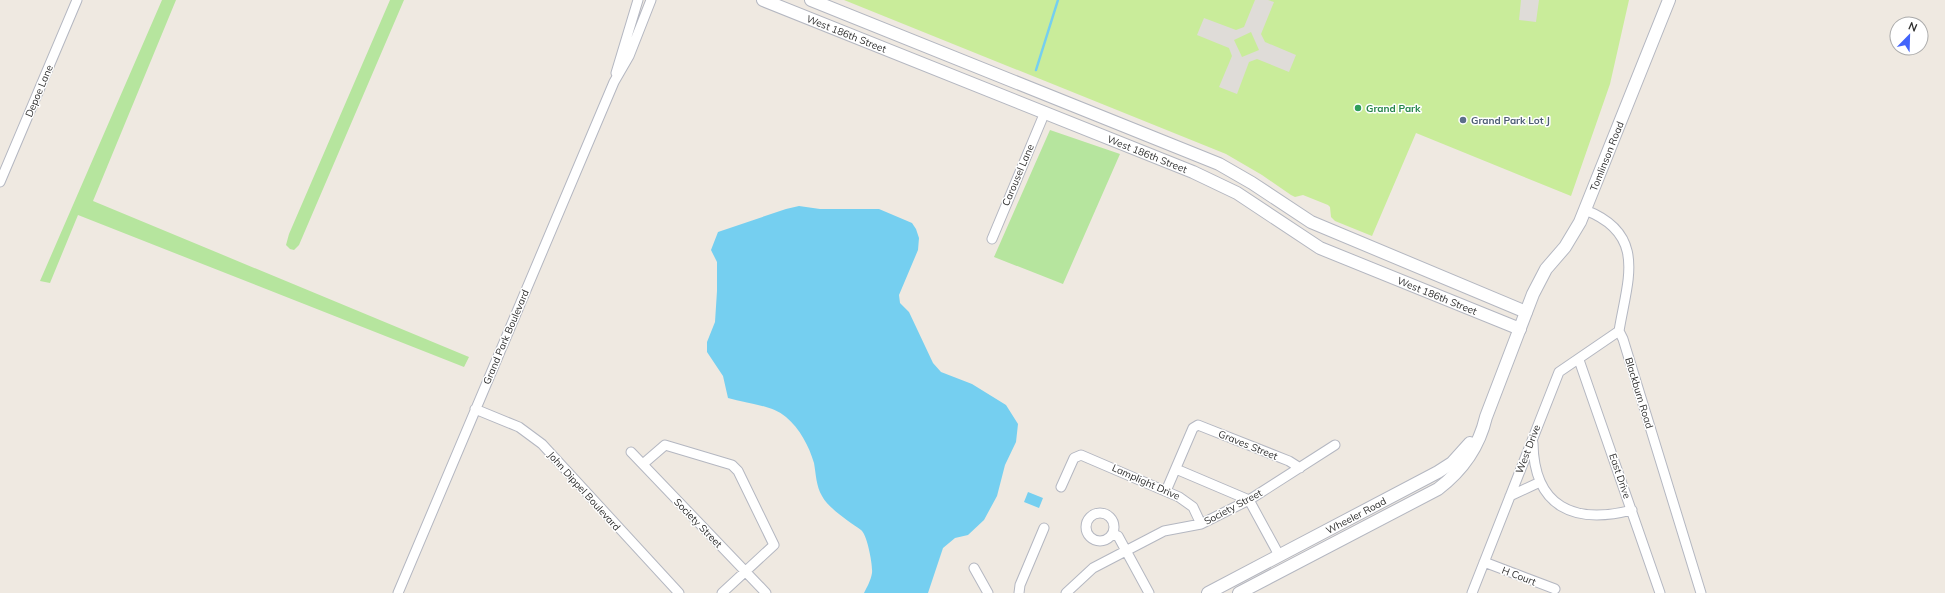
<svg xmlns="http://www.w3.org/2000/svg" width="1945" height="593" font-family="Mulish,sans-serif">
	<style>
		.green { fill: #b6e59e }
		.pitch { fill: #c9ec9a }
		.plaza { fill: #dfdcd8; fill-rule: evenodd }
		.water { fill: #75cff0 }
		.lines { fill: none; stroke-linecap: round; stroke-linejoin: round }
		.stream { stroke: #75cff0; stroke-width: 2.5 }
		.street-casing { stroke: #b4b7c1; stroke-width: 11 }
		.secondary-casing { stroke: #b4b7c1; stroke-width: 14 }
		.street { stroke: #fff; stroke-width: 9 }
		.secondary { stroke: #fff; stroke-width: 12 }
		.leisure-dot { fill: #2e9e5b; stroke: #fff; stroke-width: 1.5 }
		.service-dot { fill: #5c6f8a; stroke: #fff; stroke-width: 1.5 }
		.labels { text-anchor: middle; dominant-baseline: central; stroke-width: 3; stroke-linejoin: round; paint-order: stroke }
		.street-label { font-size: 10px; fill: #2e2e2e; stroke: #fff }
		.leisure-label { font-size: 10px; font-weight: bold; fill: #27864d; stroke: #fff; text-anchor: start }
		.service-label { font-size: 10px; font-weight: bold; fill: #4e5e75; stroke: #fff; text-anchor: start }
	</style>
	<rect width="100%" height="100%" fill="#efe9e1"/>
	<!-- green -->
	<path class="green" d="M162,0H176L93,201L469,357L464,367L78,215L50,283L40,281Z
		M390,0H404L299,245L294,250L290,249L286,245L289,234Z
		M1050,130L1120,154L1063,284L994,257Z"/>
	<!-- pitch -->
	<path class="pitch" d="M844,0H1629L1610,84L1571,196L1416,133L1372,236L1335,221L1331,217L1330,207L1328,205L1303,195L1295,197L1291,195L1262,175L1226,154Z"/>
	<!-- plaza -->
	<path class="plaza" d="M1255,0H1268L1274,2L1261,34L1265,42L1296,55L1289,72L1257,59L1249,62L1237,94L1219,87L1232,56L1229,48L1197,35L1204,18L1236,30L1244,27ZM1251,32L1259,50L1242,57L1234,40Z
		M1521,0H1539L1536,22L1519,20Z"/>
	<!-- water -->
	<path class="water" d="M799,206L820,209H879L912,223L916,229L919,238L918,250L899,295L900,303L909,312L933,363L941,372L972,384L1006,405L1018,424L1016,442L1005,465L997,496L984,520L968,535L955,538L943,548L928,593H864C867,587 871,580 872,573C873,565 867,534 861,530C850,522 828,508 822,496C816,486 816,474 814,463C809,446 800,429 786,417C770,404 747,404 728,398L723,376L707,352V342L715,322L717,291V262L711,250L718,232L786,209Z
		M1028,492L1043,498L1039,508L1024,502Z"/>
	<g class="lines">
		<!-- stream -->
		<path class="stream" d="M1036,70L1058,0"/>
		<defs>
			<path id="street" d="M616,73L638,0
				M0,182L77,0
				M1585,210C1648,234 1627,281 1619,331L1623,339L1701,593
				M992,239L1045,112
				M1579,360L1660,593
				M475,409L519,427L542,444L679,593
				M1533,443C1534,507 1574,525 1632,510
				M631,452L766,593
				M643,464L665,445L732,465L738,471L774,545L722,593
				M1176,469L1249,500L1279,555
				M1061,487L1074,458L1081,455L1179,497L1193,507L1201,524
				M1166,491L1193,428L1198,425L1289,461L1300,468
				M1510,496L1540,482
				M1086 527a14 14 0 1 1 28 0a14 14 0 1 1-28 0Z
				M1113,534L1118,536L1149,593
				M1484,562L1555,589
				M974,568L988,593
				M398,593L614,82L629,56L651,0
				M1019,593L1020,585L1044,528
				M1066,593L1093,568L1164,531L1201,524L1249,500L1335,445
				M1472,593L1559,372L1619,331"/>
			<g id="secondary">
				<path id="s1" d="M763,0L1193,172L1237,193L1320,248L1520,329"/>
				<path d="M811,0L1219,164L1252,183L1311,222L1526,312"/>
				<path id="s2" d="M1208,593L1438,472L1452,463L1470,443"/>
				<path id="s3" d="M1239,593L1438,489C1463,470 1479,447 1486,417L1533,294L1546,269L1565,247L1580,222L1669,0"/>
			</g>
		</defs>
		<!-- street casing -->
		<use href="#street" class="street-casing"/>
		<!-- secondary casing -->
		<use href="#secondary" class="secondary-casing"/>
		<!-- street -->
		<use href="#street" class="street"/>
		<!-- secondary -->
		<use href="#secondary" class="secondary"/>
	</g>
	<!-- markers -->
	<circle class="leisure-dot" cx="1358" cy="108" r="4"/>
	<circle class="service-dot" cx="1463" cy="120" r="4"/>
	<g class="labels">
		<!-- street labels -->
		<g class="street-label">
			<text stroke="none"><textPath href="#s1" startOffset="90">West 186th Street</textPath></text>
			<text transform="translate(39 91) rotate(-67)">Depoe Lane</text>
			<text stroke="none"><textPath href="#s1" startOffset="414">West 186th Street</textPath></text>
			<text stroke="none"><textPath href="#s3" startOffset="602">Tomlinson Road</textPath></text>
			<text transform="translate(1018 175) rotate(-67)">Carousel Lane</text>
			<text stroke="none"><textPath href="#s1" startOffset="738">West 186th Street</textPath></text>
			<text transform="translate(506 337) rotate(-67)">Grand Park Boulevard</text>
			<text transform="translate(1639 393) rotate(73)">Blackburn Road</text>
			<text transform="translate(1248 445) rotate(22)">Graves Street</text>
			<text transform="translate(1528 449) rotate(-69)">West Drive</text>
			<text transform="translate(1620 476) rotate(71)">East Drive</text>
			<text transform="translate(1146 482) rotate(24)">Lamplight Drive</text>
			<text transform="translate(584 491) rotate(48)">John Dippel Boulevard</text>
			<text transform="translate(1233 507) rotate(-28)">Society Street</text>
			<text stroke="none"><textPath href="#s2" startOffset="167">Wheeler Road</textPath></text>
			<text transform="translate(698 523) rotate(46)">Society Street</text>
			<text transform="translate(1519 576) rotate(21)">H Court</text>
		</g>
		<!-- leisure labels -->
		<g class="leisure-label">
			<text x="1366" y="108">Grand Park</text>
		</g>
		<!-- service labels -->
		<g class="service-label">
			<text x="1471" y="120">Grand Park Lot J</text>
		</g>
	</g>
	<!-- north arrow -->
	<g transform="translate(1909 36) rotate(23)"><circle r="19" fill="#ffffff" stroke="#ababab"/>
	<path d="M0-3L7 15L0 10L-7 15Z" fill="#4264fb"/>
	<text y="-6" font-size="11" font-weight="bold" text-anchor="middle" fill="#2e2e2e">N</text>
	</g>
</svg>
